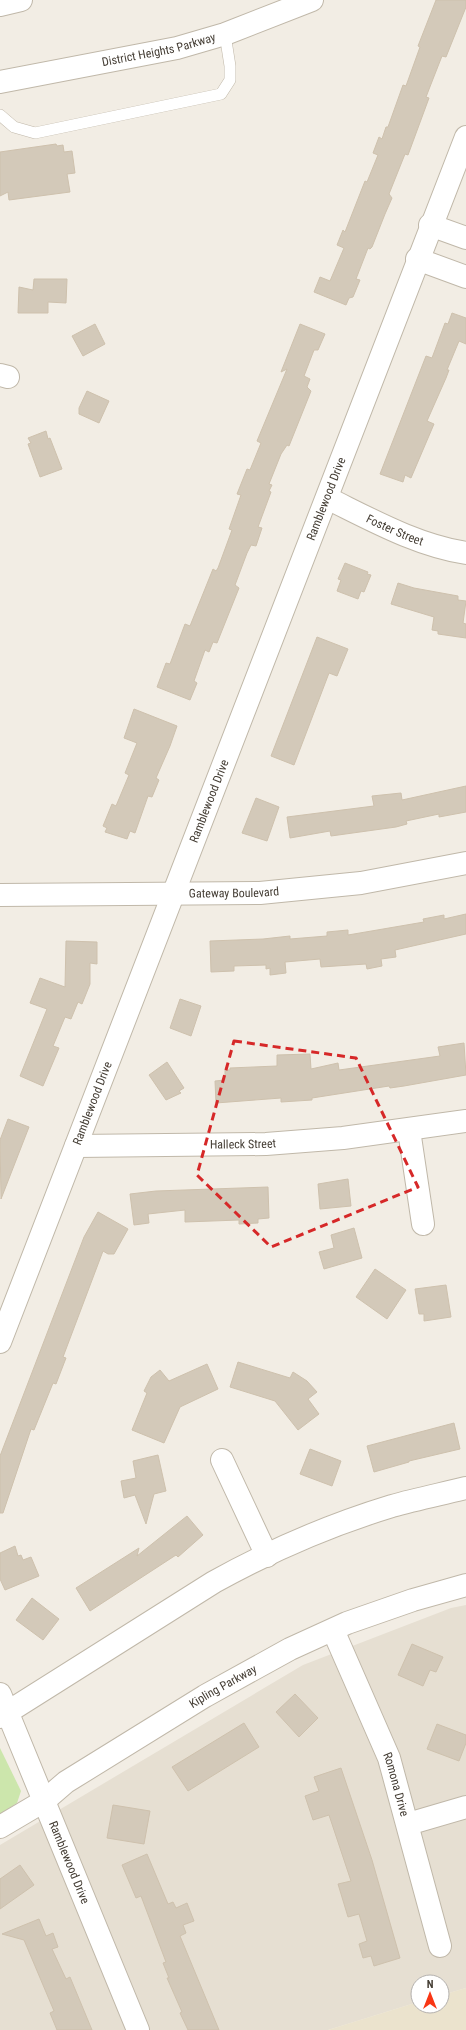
<svg xmlns="http://www.w3.org/2000/svg" width="466" height="2030" font-family="'Roboto Condensed',sans-serif">
	<style>
		.residential { fill: #e6dfd2 }
		.education { fill: #ebe3cd }
		.green { fill: #cce6ac }
		.building { fill: #d3c9b9; stroke: #cec1ad }
		.lines { fill: none; stroke-linecap: round; stroke-linejoin: round }
		.service-casing { stroke: #c0b8a9; stroke-width: 12 }
		.minor-casing { stroke: #c0b8a9; stroke-width: 24 }
		.tertiary-casing { stroke: #c0b8a9; stroke-width: 24 }
		.service { stroke: #fff; stroke-width: 11 }
		.minor { stroke: #fff; stroke-width: 22 }
		.tertiary { stroke: #fff; stroke-width: 22 }
		.marked { fill: none; stroke: #d62828; stroke-width: 3; stroke-dasharray: 8 5; stroke-linejoin: round }
		.labels { text-anchor: middle; dominant-baseline: central; stroke-width: 4; stroke-linejoin: round; paint-order: stroke }
		.street-label { font-size: 12px; fill: #443d34; stroke: #fff }
	</style>
	<rect width="100%" height="100%" fill="#f2ede4"/>
	<!-- residential -->
	<path class="residential" d="M466,1605V1988L442,1995V1982H418V2002L328,2030H0V1845L303,1665L451,1608Z"/>
	<!-- education -->
	<path class="education" d="M466,1988V2030H328L418,2002V2006H442V1995Z"/>
	<!-- green -->
	<path class="green" d="M0,1748L21,1791L17,1803L0,1814Z"/>
	<!-- building -->
	<path class="building" d="M436,0H466V7L446,57L442,56L433,79L426,97L429,98L408,155L405,154L389,194L392,198L385,214L372,247L370,249L368,248L356,279L360,280L353,297L349,298L346,305L314,292L320,277L330,281L344,248L337,245L343,230L345,232L365,181L367,182L378,155L373,153L379,137L382,139L386,127H388L403,85L406,86L420,47L418,46Z
		M56,144L57,146L63,145L64,152L72,151L75,173L67,174L70,192L9,200L8,192L0,196V152Z
		M34,279H67L66,303L48,302V313H18L19,287L33,290Z
		M452,313L466,318V344L459,341L447,370H449L446,378L427,421L434,424L411,478L405,475L403,482L380,474L426,356L432,358L445,323L448,324Z
		M95,324L105,344L83,356L72,336Z
		M300,324L325,334L318,350H314L304,376L310,379L307,387L311,391L289,446L287,445L281,454L269,484L272,485L269,491L271,492L258,527L262,528L256,546L251,545L247,553L235,585L239,588L217,643L213,642L209,652L205,650L194,681L197,683L190,700L157,687L166,663L170,664L185,624L190,626L213,569L216,571L218,568L232,530L229,529L241,495L237,494L247,469L250,470L261,443L257,441L287,369L281,372Z
		M87,391L109,401L99,423L79,414V408Z
		M46,431L48,439L50,438L62,469L40,477L28,444L31,443L28,438Z
		M345,563L368,572L367,574L371,575L364,592L361,591L358,599L337,591L341,580L338,579Z
		M398,583L414,588L458,596V600L466,601L463,623L466,624V638L438,634V631L432,630L434,617L391,604Z
		M317,637L348,649L337,676L329,673L294,765L271,756Z
		M134,709L177,726L170,746L156,778L159,780L152,797L148,796L135,833L130,831L127,839L105,832L107,828L103,826L112,804L116,806L129,775L125,773L137,743L124,738Z
		M466,786V812L439,817V814L406,821L407,824L396,827L331,836L330,831L290,838L287,817L374,806L372,796L401,793L402,800Z
		M256,798L279,807L267,841L242,833Z
		M466,914V934L395,950L396,957L381,959L382,966L367,969L366,964L321,967L320,959L285,962L286,973L270,975V968L266,969V965L234,966V971L211,972L210,941L263,939L290,936V939L327,936V932L348,930V935L424,922L423,919L444,915V919Z
		M66,941L97,942V964L90,963V984L82,1004L78,1002L71,1019L65,1017L53,1046L59,1048L43,1086L20,1076L47,1009L30,1003L40,978L65,987Z
		M180,999L201,1006L191,1036L170,1028Z
		M464,1043L466,1075L404,1086L390,1088L389,1086L312,1098V1100L281,1102V1098L216,1103L215,1081L225,1080V1070H230V1068L277,1066V1055L310,1054L311,1069L338,1063L339,1070L440,1056L438,1047Z
		M167,1062L184,1088L179,1091L181,1093L166,1100L149,1075Z
		M8,1119L29,1127L1,1199L0,1140Z
		M348,1179L351,1206L320,1209L318,1184Z
		M268,1187L269,1218L258,1219V1223L239,1224V1220L185,1222V1210L148,1214L149,1223L134,1225L130,1194L156,1191Z
		M98,1212L128,1229L114,1254H108L103,1251L63,1357L66,1358L56,1384L53,1383L34,1430L31,1429L3,1513H0V1456L84,1237Z
		M354,1228L362,1258L324,1269L319,1252L334,1248L331,1235Z
		M375,1269L406,1290L387,1319L356,1297Z
		M446,1285L451,1317L424,1321V1314H419L415,1289Z
		M238,1362L290,1378L293,1372L307,1381L317,1392L308,1399L319,1414L298,1430L275,1401L230,1387Z
		M207,1364L218,1389L180,1407L164,1443L132,1430L147,1393L144,1391L151,1377L160,1370L169,1381Z
		M454,1423L460,1449L409,1461V1462L374,1472L367,1446Z
		M310,1449L341,1461L332,1486L300,1474Z
		M158,1455L166,1491L154,1494L146,1524L135,1495L124,1498L121,1481L136,1478L133,1461Z
		M187,1516L203,1535L178,1557L176,1555L90,1611L76,1588L139,1548L137,1556Z
		M15,1546L18,1556L21,1555L23,1560L31,1557L39,1576L5,1590L0,1579V1553Z
		M32,1598L59,1619L43,1640L16,1620Z
		M412,1644L443,1657L436,1672L430,1670L423,1686L398,1675Z
		M295,1694L318,1718L299,1737L276,1712Z
		M244,1723L259,1747L188,1791L172,1767Z
		M437,1724L466,1735V1743L459,1761L427,1749Z
		M341,1768L372,1860L400,1958L374,1966L371,1956L363,1958L359,1944L367,1941L359,1914L348,1917L338,1884L351,1881L329,1815L313,1820L305,1796L319,1791L314,1777Z
		M113,1805L150,1811L144,1844L107,1838Z
		M147,1854L168,1904L173,1902L176,1908L187,1903L194,1921L183,1925L186,1933L180,1936L219,2030H188L180,2013L182,2012L167,1978H169L163,1963L166,1962L141,1896L136,1898L122,1865Z
		M20,1865L34,1885L0,1909V1879Z
		M39,1919L46,1936L53,1933L58,1947L52,1949L66,1979L70,1977L92,2030H57L50,2013L54,2011L24,1940L2,1934Z"/>
	<g class="lines">
		<defs>
			<path id="service" d="M0,115L14,127L35,133L221,94L230,80V66L225,34"/>
			<g id="minor">
				<path id="s1" d="M0,82L177,48L225,34L312,0"/>
				<path d="M430,225L466,238"/>
				<path d="M417,259L466,277"/>
				<path d="M0,375L8,377"/>
				<path id="s2" d="M327,498C372,520 416,545 466,553"/>
				<path d="M409,1130L423,1224"/>
				<path id="s3" d="M76,1146L266,1144L343,1138L466,1121"/>
				<path id="s4" d="M0,1342L466,137"/>
				<path d="M222,1460L267,1556"/>
				<path id="s5" d="M333,1630L389,1758L440,1946"/>
				<path id="s6" d="M0,1694L138,2030"/>
				<path d="M408,1824L466,1807"/>
			</g>
			<g id="tertiary">
				<path d="M0,5L21,0"/>
				<path id="s7" d="M0,895L260,893L361,883L466,863"/>
				<path d="M0,1717L214,1582C268,1552 333,1524 392,1506C417,1499 442,1494 466,1488"/>
				<path id="s8" d="M0,1827L44,1801L66,1782L205,1696L290,1649L347,1623L413,1600L466,1585"/>
			</g>
		</defs>
		<!-- service casing -->
		<use href="#service" class="service-casing"/>
		<!-- minor casing -->
		<use href="#minor" class="minor-casing"/>
		<!-- tertiary casing -->
		<use href="#tertiary" class="tertiary-casing"/>
		<!-- service -->
		<use href="#service" class="service"/>
		<!-- minor -->
		<use href="#minor" class="minor"/>
		<!-- tertiary -->
		<use href="#tertiary" class="tertiary"/>
	</g>
	<!-- marked area -->
	<path class="marked" d="M234,1041L356,1058L418,1187L271,1247L197,1175Z"/>
	<g class="labels">
		<!-- street labels -->
		<g class="street-label">
			<text stroke="none"><textPath href="#s1" startOffset="162">District Heights Parkway</textPath></text>
			<text stroke="none"><textPath href="#s4" startOffset="904">Ramblewood Drive</textPath></text>
			<text stroke="none"><textPath href="#s2" startOffset="75">Foster Street</textPath></text>
			<text stroke="none"><textPath href="#s4" startOffset="580">Ramblewood Drive</textPath></text>
			<text stroke="none"><textPath href="#s7" startOffset="234">Gateway Boulevard</textPath></text>
			<text stroke="none"><textPath href="#s4" startOffset="256">Ramblewood Drive</textPath></text>
			<text stroke="none"><textPath href="#s3" startOffset="167">Halleck Street</textPath></text>
			<text stroke="none"><textPath href="#s8" startOffset="264">Kipling Parkway</textPath></text>
			<text stroke="none"><textPath href="#s5" startOffset="167">Romona Drive</textPath></text>
			<text stroke="none"><textPath href="#s6" startOffset="182">Ramblewood Drive</textPath></text>
		</g>
	</g>
	<!-- north arrow -->
	<g transform="translate(430 1994)"><circle r="19" fill="#ffffff" stroke="#b4b1ae"/>
	<path d="M0-3L7 15L0 10L-7 15Z" fill="#f93614"/>
	<text y="-6" font-size="11" font-weight="bold" text-anchor="middle" fill="#443d34">N</text>
	</g>
</svg>
